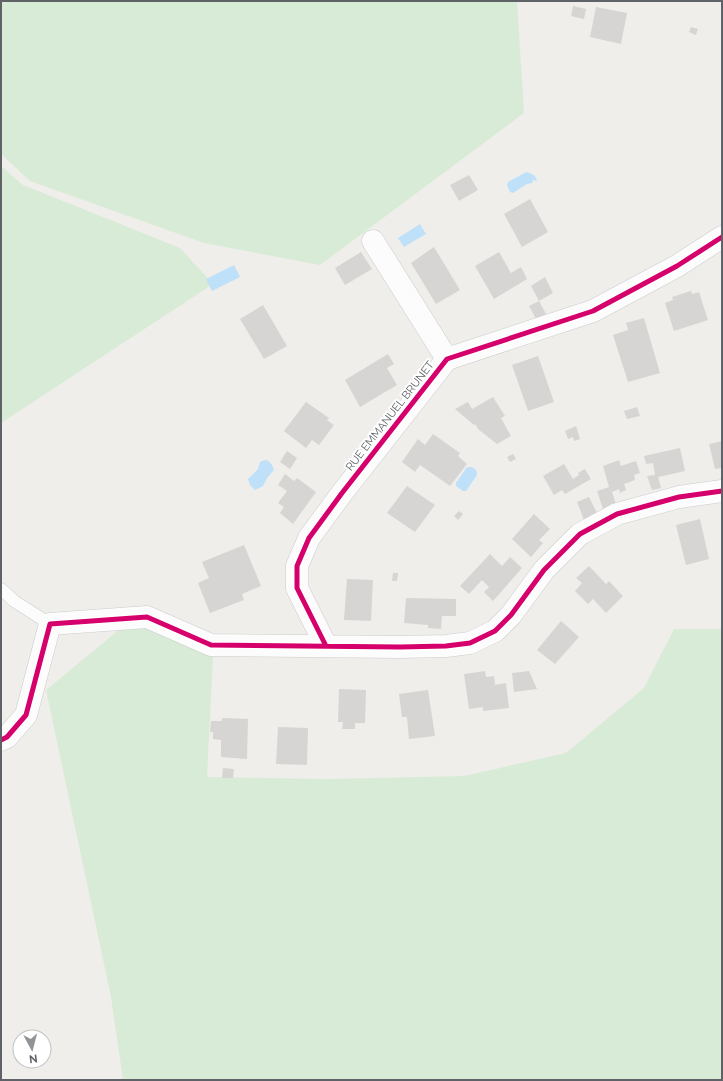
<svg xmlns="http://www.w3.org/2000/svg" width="723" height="1081" font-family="Raleway,sans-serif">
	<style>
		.green { fill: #d8ebd6 }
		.water { fill: #bfe0f9 }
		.building { fill: #d6d5d3 }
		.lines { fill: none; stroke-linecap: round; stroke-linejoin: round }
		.lane-casing { stroke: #cbcccc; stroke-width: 13 }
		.street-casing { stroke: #cbcccc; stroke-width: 23 }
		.lane { stroke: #fdfcfc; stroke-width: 12 }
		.street { stroke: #fdfcfc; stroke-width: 22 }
		.cycleway-casing { stroke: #fff; stroke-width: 8 }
		.cycleway { stroke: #d6006c; stroke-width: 5 }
		.labels { text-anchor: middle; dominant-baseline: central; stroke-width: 4; stroke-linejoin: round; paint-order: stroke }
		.street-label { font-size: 11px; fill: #5f6368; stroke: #fff }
	</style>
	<rect width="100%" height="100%" fill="#efeeea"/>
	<!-- green -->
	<path class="green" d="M1,1H517L524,113L320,265L204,243L30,181L1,154Z
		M1,166L23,185L180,248L213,284L1,423Z
		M131,620L213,657L207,777L327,779L464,776L566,753L644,688L674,629H722V1080H123L111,997L46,690Z"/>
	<!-- water -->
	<path class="water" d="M526,172C531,173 536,175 537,181L533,180L532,183L527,184L513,193L510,192L507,185L508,182Z
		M420,224L426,234L404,247L398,238Z
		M234,265L240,277L212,291L206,279Z
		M265,460C269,460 273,465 274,470L267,478L263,486L255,490L250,485L248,479L258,469L260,462Z
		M467,467H472L476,470L477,475L466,491H463L456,486V483Z"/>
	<!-- building -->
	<path class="building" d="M573,6L586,9L584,19L571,16Z
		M596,7L627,13L621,44L590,37Z
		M691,27L698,29L696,35L689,32Z
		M469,175L478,190L459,201L450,185Z
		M530,199L548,232L522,247L504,214Z
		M434,247L460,290L436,304L411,263Z
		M361,252L372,269L345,285L335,268Z
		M499,252L511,273L521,267L527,279L494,299L475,266Z
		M545,277L553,293L539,301L531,286Z
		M691,291L692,294L699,292L708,320L674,331L665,303L673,300L672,297Z
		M539,301L546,314L536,319L529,306Z
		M263,305L287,346L264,359L240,319Z
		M644,318L660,373L628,382L613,335L628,330L626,323Z
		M388,354L394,364L387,368L397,385L360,407L345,380Z
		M538,356L554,402L528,411L512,365Z
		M493,397L505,416L501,418L511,436L497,444L479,430L475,424L474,425L455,409L468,402L472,409Z
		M306,402L329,418L327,420L334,425L319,445L312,440L306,448L284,431Z
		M637,407L640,416L627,419L624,411Z
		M576,426L580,439L574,441L573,437L568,439L565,431Z
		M433,434L460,453L458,456L467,464L450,486L420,465L415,472L402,462L418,439L425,445Z
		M722,441V468L715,469L709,444Z
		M680,448L685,471L658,477L661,488L652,490L647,476L655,475L653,463L646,464L644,456Z
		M287,451L297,458L290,469L280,462Z
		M513,454L516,459L510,462L507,457Z
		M619,460L621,466L636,461L640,473L634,475L635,480L624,484L626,490L620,493L619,489L612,492L616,504L603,509L597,491L609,487L603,466Z
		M564,464L573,479L579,475L578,473L585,469L591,479L565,494L562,490L554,495L543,476Z
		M285,474L294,481L297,478L316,492L293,524L280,513L284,507L278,503L287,491L278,485Z
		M407,486L435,505L415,532L387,513Z
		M589,497L597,513L584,520L577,502Z
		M459,511L463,514L458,520L454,516Z
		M534,514L550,529L539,540L543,543L531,557L512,539Z
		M700,519L709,559L686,565L676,525Z
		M244,545L261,586L242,594L244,600L210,613L198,583L209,578L202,562Z
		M490,554L502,566L510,557L522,568L493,601L484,592L489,587L482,580L469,594L460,586Z
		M589,566L606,584L609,581L623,596L606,613L593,599L588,604L575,591L582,583L576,578Z
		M393,573H398L397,581H392Z
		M347,579L373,580L371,621L344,620Z
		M406,598L456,599V616H442L441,629L428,628V625L404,623Z
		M561,621L579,637L555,664L537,650Z
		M485,671L486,677L494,676L495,685L506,683L509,708L483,711V707L469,709L464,674Z
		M529,671L537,689L514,692L512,673Z
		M339,689L366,690L365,723H355V729H342L343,722H338Z
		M428,690L435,736L409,739L407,717H402L399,694Z
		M222,718L248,719L247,759L221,757V740L213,739V732H210L211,721H222Z
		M278,727L308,728L307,765L276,764Z
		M223,768L234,769L233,778H222Z"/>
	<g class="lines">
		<defs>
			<path id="lane" d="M1,589L14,601L50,624"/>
			<path id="street" d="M373,241L447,359
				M326,646L297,588V566L309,538L342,493L447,359L593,311L677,266L722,237
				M1,740L7,737L26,715L50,624L147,617L211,645L400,647L446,646L470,643L495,631L511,615L544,570L580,534L617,514L679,497L722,491"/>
		</defs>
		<!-- lane casing -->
		<use href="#lane" class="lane-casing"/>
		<!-- street casing -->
		<use href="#street" class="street-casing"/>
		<!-- lane -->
		<use href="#lane" class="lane"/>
		<!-- street -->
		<use href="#street" class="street"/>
		<defs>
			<path id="cycleway" d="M326,646L297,588V566L309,538L342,493L447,359L593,311L677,266L722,237
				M1,740L7,737L26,715L50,624L147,617L211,645L400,647L446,646L470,643L495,631L511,615L544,570L580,534L617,514L679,497L722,491"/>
		</defs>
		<!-- cycleway casing -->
		<use href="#cycleway" class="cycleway-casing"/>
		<!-- cycleway -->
		<use href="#cycleway" class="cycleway"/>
	</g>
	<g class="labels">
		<!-- street labels -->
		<g class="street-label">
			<text transform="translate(390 416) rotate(-52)">RUE EMMANUEL BRUNET</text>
		</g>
	</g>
	<!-- border -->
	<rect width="723" height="1081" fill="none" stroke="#5f6368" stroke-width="4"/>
	<!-- north arrow -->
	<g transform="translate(32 1049) rotate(173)"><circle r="19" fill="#ffffff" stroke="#bfc1c3"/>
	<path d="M0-3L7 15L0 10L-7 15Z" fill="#919496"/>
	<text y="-6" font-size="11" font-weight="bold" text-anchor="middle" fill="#5f6368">N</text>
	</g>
</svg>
